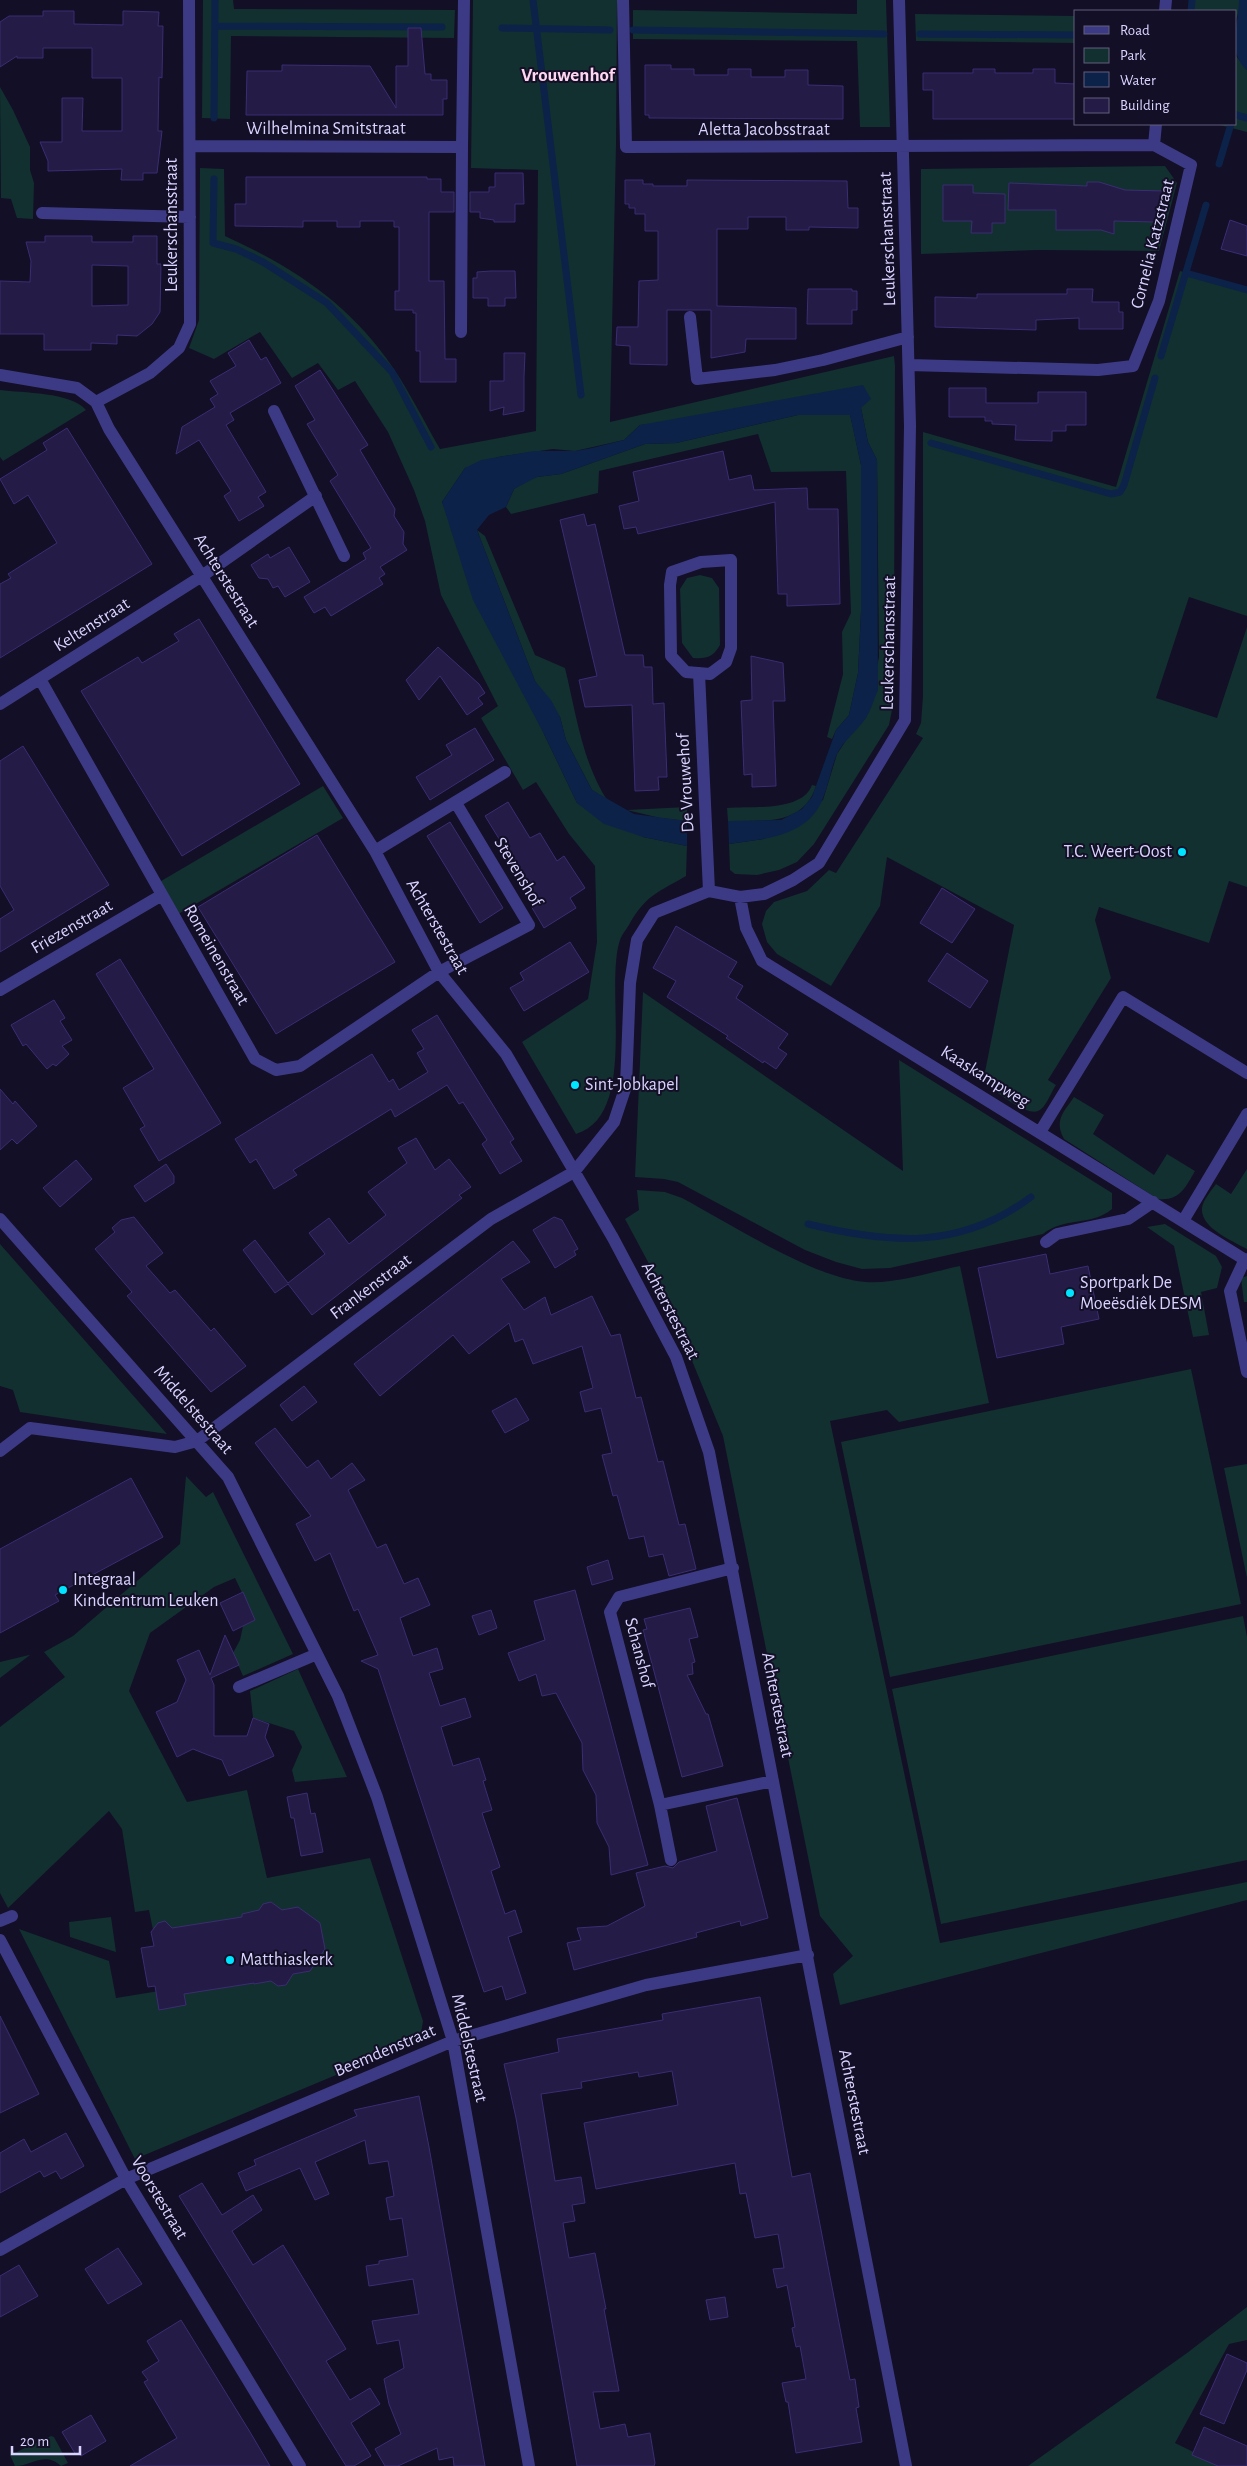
<svg xmlns="http://www.w3.org/2000/svg" width="1247" height="2466" font-family="'Alegreya Sans',sans-serif">
	<style>
		.green { fill: #12302f }
		.water { fill: #0c2248 }
		.lines { fill: none; stroke-linecap: round; stroke-linejoin: round }
		.stream { stroke: #0c2248; stroke-width: 7 }
		.building { fill: #241b47; stroke: #3b2d73; fill-rule: evenodd }
		.minor { stroke: #3d3a85; stroke-width: 12 }
		.poi-dot { fill: #00e5ff; stroke: #130f26; stroke-width: 2 }
		.labels { text-anchor: middle; dominant-baseline: central; stroke-width: 4; stroke-linejoin: round; paint-order: stroke }
		.street-label { font-size: 18px; fill: #d9d4ff; stroke: #130f26 }
		.poi-label { font-size: 18px; fill: #d9d4ff; stroke: #130f26; text-anchor: start }
		.neighbourhood-label { font-size: 19px; font-weight: bold; fill: #ffd6f0; stroke: #130f26 }
	</style>
	<rect width="100%" height="100%" fill="#130f26"/>
	<!-- green -->
	<path class="green" d="M203,0H233L234,9L455,10L454,38L231,36L230,119L202,118Z
		M473,0H617L616,145L610,422L894,356L895,366L894,642L892,710L889,725L814,844L797,862L779,870L757,875L735,874L730,870L729,844L764,839L823,800L837,754L851,733L866,718L879,657L877,460L868,442L861,408L640,425L624,440L575,451L553,449L498,457L465,468L442,502L544,734L577,803L643,837L687,846L686,876C659,892 647,894 630,923C627,929 622,934 620,940C604,988 639,1115 576,1134L522,1042L588,999L597,942L595,866L569,834L536,782L523,790L481,718L498,706L441,595L425,521L414,490L388,432L355,381L338,390L318,363L292,378L260,332L214,359L189,348L199,320L200,168L224,169L225,236C295,268 350,304 394,369C411,395 425,423 440,449L536,431L538,170L471,168Z
		M857,0H886L890,127H860L857,41L633,39V10L857,14Z
		M1189,0H1239V12L1236,19V11H1189Z
		M915,14L1076,16V43L916,41Z
		M1236,56L1247,70V132L1216,124H1236Z
		M0,87L13,110L30,147V170L34,183L33,219L17,218L11,199L1,198Z
		M1165,166L1177,183L1159,251L1038,250L921,254V169Z
		M1180,271L1247,292V616L1189,597L1156,698L1217,718L1247,627V887L1229,881L1209,943L1099,907L1095,920L1111,978L1048,1080L1056,1085C1051,1092 1046,1108 1038,1111C1024,1116 995,1090 983,1082L1014,925L887,857L880,906L831,986L777,954L767,942L762,924L766,911L774,902L807,891L829,870L836,873L923,738L916,734L921,723L923,696V432L1116,487Z
		M0,390C23,393 71,392 86,410L3,461L0,457Z
		M850,414L861,465V612L858,673L849,715L836,730L832,739L827,737L843,674L842,632L851,613L846,471L771,472L758,434L599,471L598,493L511,514L506,507L514,489L526,481L537,477L561,474L645,444L676,443L798,415Z
		M477,530L485,536L535,655L565,668C576,713 582,761 607,800L592,790L566,740L560,717L535,681Z
		M700,575L712,578L719,588L720,645C713,657 707,659 693,658L682,643L680,589L687,578Z
		M812,785L816,786C803,827 762,820 728,821L727,808C752,806 802,812 812,785Z
		M323,786L343,818L175,916L156,884Z
		M687,807V821L660,818L627,810Z
		M643,992L903,1171L899,1060L1112,1193V1209C1092,1226 1064,1217 1043,1234L890,1268L862,1269L836,1262L805,1250L678,1182L664,1179L635,1177Z
		M1074,1097L1104,1115L1093,1134L1154,1175L1167,1154L1195,1171C1185,1188 1180,1201 1158,1199L1064,1139C1054,1120 1063,1113 1074,1097Z
		M1247,1169V1249C1233,1241 1200,1228 1202,1208C1203,1200 1211,1191 1216,1184L1231,1194Z
		M637,1190L665,1192L682,1198C729,1223 815,1279 866,1282C896,1284 931,1272 960,1266L989,1403L899,1422L887,1410L830,1421L940,1943L1247,1882V1900L840,2005L833,1974L853,1956L820,1916L723,1436L662,1288L625,1219L639,1210Z
		M1165,1224L1216,1256L1222,1267L1217,1288L1201,1292L1209,1335L1193,1337L1174,1246L1147,1227Z
		M0,1244L167,1434L20,1412L13,1390L0,1386Z
		M1247,1276V1302H1244L1241,1278Z
		M1191,1369L1241,1604L890,1677L841,1442Z
		M1247,1464V1578L1224,1468Z
		M186,1476L206,1497L213,1492L293,1654L243,1676L233,1653L240,1640L243,1626L255,1620L235,1578L214,1587L150,1633L129,1691L187,1802L247,1790L267,1878L370,1858L423,2021L420,2040L135,2159L19,1929L109,1961L116,1998L159,1991L155,1940L149,1910L135,1912L122,1829L109,1811L8,1908L0,1893V1727L65,1677L44,1652L73,1636L180,1544Z
		M1243,1616L1247,1637V1860L941,1924L892,1689Z
		M29,1655H30L0,1678V1662Z
		M298,1669L347,1777L295,1782L292,1770L302,1747L294,1731L253,1718L250,1691Z
		M111,1917L116,1952L70,1937L69,1922Z
		M1247,2307V2340L1229,2344L1175,2443L1222,2466H1028L1187,2353Z
		M51,2436L54,2437L68,2463L61,2466C44,2451 33,2466 15,2466L10,2455Z"/>
	<!-- water -->
	<path class="water" d="M1239,0H1247V70C1226,52 1239,24 1239,0Z
		M863,385L871,399L861,408L868,442L877,460L878,690C874,699 871,710 866,718C857,731 844,740 837,754C831,768 829,784 823,798C809,837 764,839 729,844L728,821L781,820L802,809L812,797L836,730L849,715L858,673L861,612V465L850,415H798L676,443L645,444L561,474L537,477L514,489L506,507L489,515L477,530L535,681L551,700L560,717L566,740L592,790L634,814L687,821V846L643,837L604,824L577,803L544,734L473,600L442,502L465,468L481,460L534,451H575L592,448L624,440L640,425Z"/>
	<g class="lines">
		<!-- stream -->
		<path class="stream" d="M533,0L581,395
			M1191,11L1192,0
			M215,26L442,27
			M502,28L610,30
			M633,30L884,34
			M920,34L1076,35
			M1236,115L1247,118
			M214,118L215,0
			M1219,164L1231,124
			M214,179L213,243L236,249L263,262L327,303L392,372L431,447
			M1186,273L1247,290
			M1161,356L1206,205
			M931,443L1111,494L1120,492L1124,485L1155,378
			M808,1224C890,1244 960,1250 1031,1197"/>
	</g>
	<!-- building -->
	<path class="building" d="M43,11H74V24L123,25V11L159,12L158,26H163L162,78L159,77L158,131H162L157,173H143V180H121L122,169L48,171V161L40,142H62V98H83L82,131H122V78H92V48H43V58H17V56L0,67V22L9,16H43Z
		M408,28H421L425,74H431V80H447V99H443V115H246L247,71H282V65L370,66L396,108V66H408Z
		M645,65H671V69H694V75H728V69H751V77H785V70H808V85L843,86V119L649,118V115H645Z
		M973,69H995V73H1033V69H1055V83L1076,84V119H933V90H923V73H973Z
		M495,173H523L524,204H515V222H494V220L480,218V212H470V192H489V187H495Z
		M246,177H427V179H441V192H454V212H429V281H444L445,359H456V382H420V351H416V313H413V310H395V291H399V227H394V221H360V227H337V221H303V227L235,226V204H246Z
		M625,180H643V184H653V186H687V180L847,181L848,208H858V228L809,227V230H786V217H748V229H717V306L796,308V339H746L745,352L711,358V310H667V365L630,364V346L616,345L617,327H638L639,281L658,280V231H645V214H635V208H629V204H625Z
		M1087,182H1099L1125,190L1164,191L1154,222L1114,221V234L1101,230H1056V210H1008L1009,183L1087,186Z
		M943,185H973V193L1005,194V223H992V233H971L972,221H943Z
		M1230,220L1247,226V256L1221,249Z
		M45,236H92V242H133V236H157V264H161L160,312L152,324L137,336L117,335V344L91,343V350H44V334H0V281L30,282L31,261L26,242H45ZM92,265L128,266V305L92,306Z
		M491,271H515L516,298H505V306H488V298H473V278H477V272Z
		M808,289H852V291H857V310H852V324H807Z
		M1067,289H1093L1092,302H1119V312H1123V329H1079V318L1036,320V330L935,327V297L977,298V294H1067Z
		M249,340L261,360L266,357L281,383L230,413L234,420L226,425L266,492L258,497L264,506L239,521L224,496L231,491L199,440L176,454L182,427L215,407L210,399L218,394L210,381L236,366L228,353Z
		M504,353H525L524,377V411L503,415L504,407L490,411V381H504Z
		M320,370L368,445L360,450L395,509L394,516L404,532L403,544L407,550L380,567L385,574L379,578L383,584L331,616L325,607L314,613L304,597L366,559L363,553L371,548L330,481L338,475L307,424L315,420L295,386Z
		M949,388H986V403H1038V392H1086V425H1066V431H1052V441L1015,440L1016,425L992,424V421H985V417H949Z
		M67,428L152,564L0,658V584L11,578L8,574L57,543L28,495L14,504L0,479L47,450L43,443Z
		M723,451L729,480L751,475L754,490L807,488L808,509H838L840,604L787,606V594H778L775,502L638,534L636,527L624,529L619,506L639,501L633,472Z
		M584,514L587,526L595,524L625,655H643L644,667H652L653,704L664,703L667,777H658L659,790L635,791L632,705L585,707L579,680L597,676L560,520Z
		M289,547L310,582L285,597L278,586L273,588L268,579L259,578L251,565L268,554L270,558Z
		M199,619L300,784L182,856L81,691L138,657L142,663L179,641L174,634Z
		M438,647L479,684L485,693L478,698L483,704L467,715L440,676L419,700L406,680Z
		M751,656L783,663L785,701H773L776,786L752,787V774L744,775L741,701L752,700Z
		M475,728L494,760L430,800L416,777L452,755L446,745Z
		M23,746L109,885L0,952V919L14,910L0,886V761Z
		M508,802L530,838L540,833L557,861L564,856L585,888L570,898L576,908L544,928L531,906L538,902L485,816Z
		M450,822L503,908L480,923L427,836Z
		M317,835L395,962L276,1034L198,907Z
		M942,888L975,909L952,943L920,923Z
		M676,926L737,962L728,977L743,986L736,998L788,1034L778,1048L787,1054L776,1069L764,1061L763,1063L726,1038L728,1036L667,997L676,981L653,968Z
		M570,942L589,972L524,1011L510,988L524,980L520,973Z
		M947,953L988,981L970,1008L928,981Z
		M120,959L221,1123L159,1161L140,1129L145,1126L123,1088L154,1069L96,974Z
		M54,1000L65,1018L60,1021L72,1040L62,1046L69,1054L56,1066L53,1064L47,1069L26,1044L23,1046L11,1025Z
		M437,1015L514,1139L510,1142L522,1161L500,1174L482,1144L487,1140L463,1102L459,1104L447,1085L395,1117L391,1109L293,1170L297,1175L274,1189L256,1159L250,1163L235,1139L372,1054L389,1082L393,1079L399,1090L428,1072L417,1053L424,1049L412,1030Z
		M0,1089L13,1104L15,1101L37,1126L17,1144L12,1139L0,1150Z
		M416,1138L435,1170L449,1159L471,1187L459,1195L462,1198L312,1315L288,1284L275,1293L243,1250L255,1240L288,1283L325,1254L309,1233L329,1218L349,1244L386,1215L368,1192L407,1163L398,1148Z
		M76,1160L92,1179L60,1207L43,1188Z
		M166,1164L174,1176V1183L145,1202L134,1186Z
		M134,1217L163,1253L146,1266L170,1293L175,1290L211,1331L214,1328L246,1366L211,1392L127,1296L132,1292L95,1249L115,1232L112,1228L121,1220Z
		M554,1217L562,1220L578,1249L574,1251L576,1255L555,1268L533,1230Z
		M513,1241L530,1262L501,1279L524,1310L545,1297L551,1315L592,1296L611,1336L620,1334L636,1398L641,1397L658,1462L663,1461L679,1525L685,1524L696,1569L669,1576L663,1554L649,1557L644,1536L629,1539L617,1495L613,1496L602,1455L612,1453L601,1408L585,1412L580,1392L593,1388L582,1346L533,1364L523,1339L515,1342L509,1323L469,1354L453,1335L380,1396L354,1364Z
		M1046,1254L1050,1274L1088,1266L1099,1319L1061,1327L1064,1344L997,1358L978,1268Z
		M304,1386L317,1402L292,1421L280,1405Z
		M516,1398L529,1420L505,1433L492,1411Z
		M275,1428L307,1468L318,1460L331,1479L352,1463L365,1480L348,1490L377,1548L386,1544L404,1584L418,1578L430,1605L400,1618L413,1656L437,1648L443,1669L429,1673L440,1706L465,1698L471,1717L441,1727L453,1766L479,1758L486,1780L483,1781L492,1810L482,1813L500,1867L491,1871L505,1914L515,1910L522,1932L508,1937L526,1993L506,2000L502,1986L484,1992L378,1669L361,1661L378,1655L358,1609L354,1611L330,1553L315,1561L296,1524L311,1516L255,1443Z
		M131,1478L163,1537L55,1595L59,1601L0,1633V1549Z
		M608,1560L613,1579L592,1585L587,1567Z
		M575,1590L648,1865L611,1875L609,1847L597,1823L596,1795L583,1770L582,1743L556,1693L542,1696L536,1674L519,1681L508,1653L545,1640L534,1601Z
		M243,1592L255,1620L233,1631L220,1603Z
		M690,1608L698,1637L689,1639L695,1662L692,1663L693,1674L687,1675L706,1714H708L723,1766L682,1777L643,1630L647,1629L644,1619Z
		M491,1610L497,1628L479,1635L472,1616Z
		M225,1635L239,1665L211,1678L214,1685V1736H247L253,1718L269,1724L265,1737L274,1756L229,1776L222,1760L208,1755L193,1749L177,1757L156,1712L177,1702L186,1680L177,1660L199,1650L210,1675Z
		M307,1793L311,1814L315,1813L323,1852L301,1856L294,1818H291L287,1797Z
		M737,1798L768,1918L741,1926L740,1921L696,1933L697,1937L574,1970L567,1943L581,1940L577,1928L607,1926L645,1906L636,1873L665,1866L673,1868L679,1862L717,1851L706,1806Z
		M271,1902L282,1910L298,1907L320,1923L325,1949L310,1971L293,1974L286,1985L278,1986L271,1981L254,1984V1983L184,1994L186,2005L159,2010L155,1986L148,1987L141,1948L154,1946L151,1932L158,1923L165,1921L172,1928L242,1917V1914L259,1910L263,1904Z
		M760,1997L792,2177L810,2173L850,2380L855,2379L859,2407L856,2408L862,2442L796,2453L788,2402H786L782,2383L806,2379L800,2346L796,2347L794,2338L792,2328L795,2327L787,2285L777,2288L773,2269L784,2268L778,2234L755,2238L746,2193L740,2194L735,2163L596,2189L584,2123L678,2105L672,2071L639,2077L638,2072L581,2082L582,2088L541,2094L555,2181L581,2177L585,2203L572,2205L575,2221L563,2223L569,2258L595,2253L606,2309H604L619,2391L593,2392L600,2429L625,2424L628,2437L650,2433L655,2463L654,2466H577L516,2118L504,2064L559,2052L557,2039L663,2020L662,2014Z
		M0,2016L39,2094L0,2113Z
		M419,2096L429,2147L485,2466H454L453,2457L439,2460L437,2448L398,2466H385L375,2449L401,2434L389,2404L384,2379L404,2368L399,2340L377,2344L372,2321L419,2314L413,2279L369,2286L366,2266L379,2264V2261L408,2256L402,2218L390,2220L386,2198L394,2196L388,2161L369,2164L365,2140L315,2162L329,2194L315,2200L300,2168L246,2191L238,2173L256,2165L254,2160L357,2116L354,2110Z
		M66,2133L84,2166L61,2179L56,2171L44,2177L40,2171L0,2193V2153L24,2139L31,2152Z
		M202,2183L222,2215L253,2195L262,2210L232,2231L253,2265L283,2245L346,2349L326,2361L350,2400L370,2388L380,2404L351,2423L371,2456L354,2466H346L179,2196Z
		M118,2248L142,2284L108,2304L85,2269Z
		M19,2265L38,2296L0,2317V2276Z
		M725,2297L728,2317L710,2320L706,2300Z
		M181,2320L250,2432L270,2466H130L177,2438L144,2382L148,2380L142,2372L159,2361L147,2341Z
		M1227,2354L1247,2363V2370L1224,2424L1200,2414Z
		M91,2415L106,2441L81,2456L79,2452L76,2455L62,2432Z
		M1204,2427L1247,2446V2466H1218L1192,2455Z"/>
	<g class="lines">
		<!-- minor -->
		<path class="minor" d="M623,0L626,147L1154,145L1191,165L1159,301L1133,366L1098,370L909,365
			M1165,11L1166,0
			M1154,145L1156,124
			M190,146L462,147L464,0
			M42,213L190,217
			M690,317L697,379L775,370L823,360L908,337
			M461,332L462,147
			M0,375L77,388L96,402L109,429L375,851L439,972L506,1054L613,1238L676,1357L709,1452L906,2466
			M96,402L150,373L179,348L190,324L189,0
			M274,411L344,556
			M731,560V648L726,662L710,674L686,672L671,656L670,585L672,572L701,562Z
			M699,673L709,891
			M40,679L255,1059L276,1070L300,1066L439,972L529,925L456,803
			M0,704L202,576L316,496
			M375,851L505,772
			M740,897L746,928L762,961L1247,1261
			M0,990L162,895
			M1040,1132L1123,997L1247,1073
			M0,1219L228,1477L338,1696L377,1797L453,2041L529,2466
			M1183,1221L1247,1114
			M1046,1242L1057,1234L1128,1219L1153,1202
			M1245,1259L1230,1291L1247,1372
			M0,1451L30,1428L175,1447L197,1441L491,1219L574,1172L614,1122L626,1086L630,983L637,940L654,913L709,891L740,897L764,894L793,880L819,863L905,720L910,426L899,0
			M239,1687L317,1654
			M660,1805L773,1781
			M671,1860L660,1805L610,1612L619,1597L733,1568
			M0,1921L12,1916
			M0,1940L126,2179L300,2466
			M0,2250L126,2179L453,2041L646,1985L808,1955"/>
	</g>
	<!-- markers -->
	<g class="poi-dot">
		<circle cx="1182" cy="852" r="5"/>
		<circle cx="575" cy="1085" r="5"/>
		<circle cx="1070" cy="1293" r="5"/>
		<circle cx="63" cy="1590" r="5"/>
		<circle cx="230" cy="1960" r="5"/>
	</g>
	<g class="labels">
		<!-- street labels -->
		<g class="street-label">
			<text x="326" y="129">Wilhelmina Smitstraat</text>
			<text x="764" y="130">Aletta Jacobsstraat</text>
			<text transform="translate(172 225) rotate(-90)">Leukerschansstraat</text>
			<text transform="translate(888 239) rotate(-92)">Leukerschansstraat</text>
			<text transform="translate(1153 244) rotate(-76)">Cornelia Katzstraat</text>
			<text transform="translate(226 581) rotate(58)">Achterstestraat</text>
			<text transform="translate(92 625) rotate(-32)">Keltenstraat</text>
			<text transform="translate(889 643) rotate(-89)">Leukerschansstraat</text>
			<text transform="translate(686 783) rotate(-93)">De Vrouwehof</text>
			<text transform="translate(518 872) rotate(59)">Stevenshof</text>
			<text transform="translate(72 927) rotate(-30)">Friezenstraat</text>
			<text transform="translate(437 927) rotate(60)">Achterstestraat</text>
			<text transform="translate(216 955) rotate(60)">Romeinenstraat</text>
			<text transform="translate(985 1077) rotate(32)">Kaaskampweg</text>
			<text transform="translate(371 1287) rotate(-37)">Frankenstraat</text>
			<text transform="translate(670 1311) rotate(63)">Achterstestraat</text>
			<text transform="translate(193 1410) rotate(49)">Middelstestraat</text>
			<text transform="translate(639 1653) rotate(75)">Schanshof</text>
			<text transform="translate(777 1705) rotate(79)">Achterstestraat</text>
			<text transform="translate(469 2048) rotate(77)">Middelstestraat</text>
			<text transform="translate(385 2051) rotate(-23)">Beemdenstraat</text>
			<text transform="translate(854 2102) rotate(79)">Achterstestraat</text>
			<text transform="translate(159 2198) rotate(59)">Voorstestraat</text>
		</g>
		<!-- poi labels -->
		<g class="poi-label">
			<text x="1172" y="852" text-anchor="end">T.C. Weert-Oost</text>
			<text x="585" y="1085">Sint-Jobkapel</text>
			<text x="1080" y="1283">Sportpark De<tspan x="1080" dy="21">Moeësdiêk DESM</tspan></text>
			<text x="73" y="1580">Integraal<tspan x="73" dy="21">Kindcentrum Leuken</tspan></text>
			<text x="240" y="1960">Matthiaskerk</text>
		</g>
		<!-- neighbourhood labels -->
		<g class="neighbourhood-label">
			<text x="568" y="75">Vrouwenhof</text>
		</g>
	</g>
	<!-- legend -->
	<rect x="1074" y="10" width="162" height="115" fill="#130f26" stroke="#625e7d"/>
	<rect x="1084" y="26" width="25" height="8" fill="#3d3a85" stroke="#625e7d"/>
	<text x="1120" y="35" font-size="15" fill="#d9d4ff">Road</text>
	<rect x="1084" y="48" width="25" height="15" fill="#12302f" stroke="#625e7d"/>
	<text x="1120" y="60" font-size="15" fill="#d9d4ff">Park</text>
	<rect x="1084" y="72" width="25" height="15" fill="#0c2248" stroke="#625e7d"/>
	<text x="1120" y="85" font-size="15" fill="#d9d4ff">Water</text>
	<rect x="1084" y="98" width="25" height="15" fill="#241b47" stroke="#625e7d"/>
	<text x="1120" y="110" font-size="15" fill="#d9d4ff">Building</text>
	<!-- scale -->
	<path d="M12 2446v8h68v-8" fill="none" stroke="#d9d4ff" stroke-width="2.5"/>
	<text x="20" y="2446" font-size="15" fill="#d9d4ff" stroke="#130f26" stroke-width="4" paint-order="stroke">20 m</text>
</svg>
